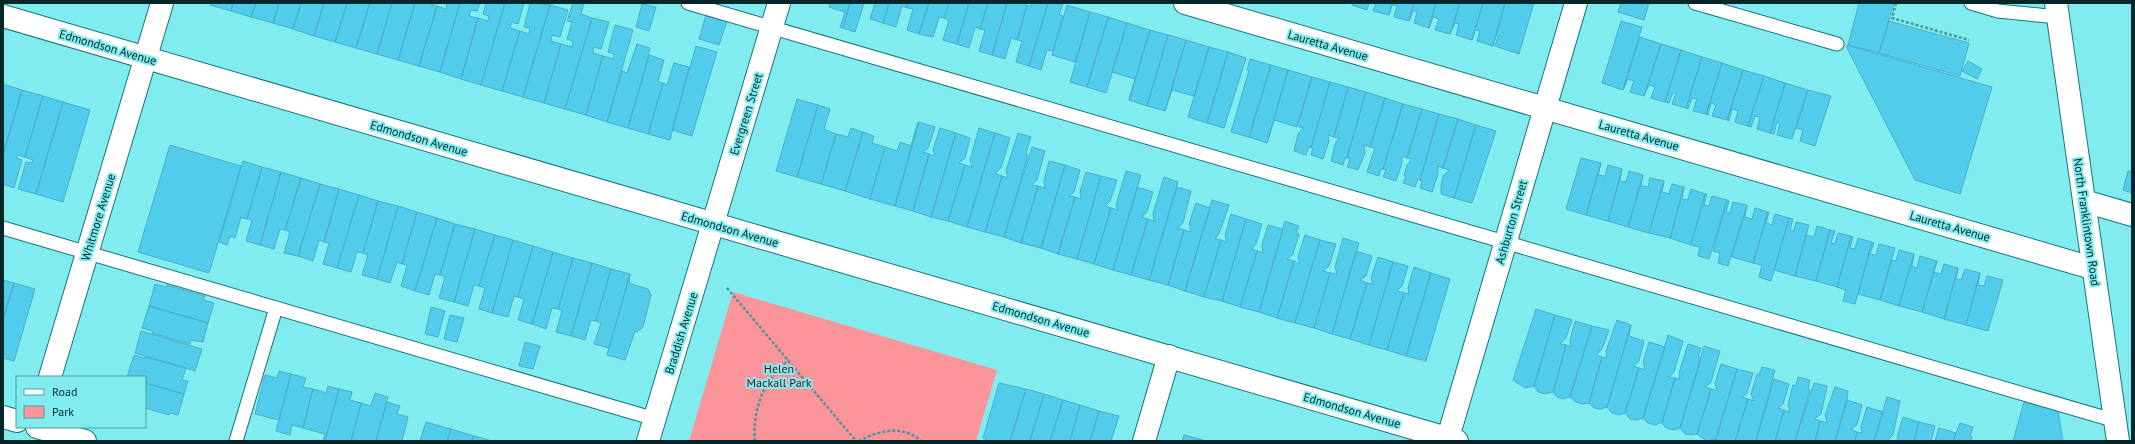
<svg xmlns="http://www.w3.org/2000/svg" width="2135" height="444" font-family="'PT Sans',sans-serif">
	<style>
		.green { fill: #fc9599 }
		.building { fill: #52cceb; stroke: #4aaec8 }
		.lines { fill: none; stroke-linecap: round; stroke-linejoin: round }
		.lane-casing { stroke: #1b7577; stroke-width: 15 }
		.street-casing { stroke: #1b7577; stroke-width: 24 }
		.secondary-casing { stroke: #1b7577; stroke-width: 24 }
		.path { stroke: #4b989a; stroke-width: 2.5; stroke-dasharray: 3 2; stroke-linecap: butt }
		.lane { stroke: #fff; stroke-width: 13 }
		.street { stroke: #fff; stroke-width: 22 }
		.secondary { stroke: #fff; stroke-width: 22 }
		.labels { text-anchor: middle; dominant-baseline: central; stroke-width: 4; stroke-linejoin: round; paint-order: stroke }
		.street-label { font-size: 12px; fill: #032728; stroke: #81ecef }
		.park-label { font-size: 12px; fill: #550b18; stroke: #81ecef }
	</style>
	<rect width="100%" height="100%" fill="#81ecef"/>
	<!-- green -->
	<path class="green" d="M733,292L997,370L976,441H689Z"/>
	<!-- building -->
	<path class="building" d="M211,3H233L231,11L210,5Z
		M233,3H256L251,17L231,11Z
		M256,3H279L273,23L251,17Z
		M279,3H301L293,29L273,23Z
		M301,3H324L314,36L293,29Z
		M324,3H347L335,42L314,36Z
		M347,3H370L356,48L335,42Z
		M370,3H392L377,54L356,48Z
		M392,3H415L398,60L377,54Z
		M415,3H427L437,6L419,66L398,60Z
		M447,3H460L440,72L419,66L437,6L446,9Z
		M460,3H480L477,11L471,10L469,16L478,18L461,79L440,72Z
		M486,3H505L481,85L461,79L478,18L488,21L489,16L483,14Z
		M505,3H524L518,24L512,22L510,28L520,31L502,91L481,85Z
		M530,3L550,5L523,97L502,91L520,31L529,34L530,28L524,27Z
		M573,3H584L581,14L592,18L565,109L544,103L561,44L572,47L573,41L567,39L572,22L567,21Z
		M830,3H850L843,28L840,27L845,12L829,7Z
		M850,3H864L855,32L843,28Z
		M875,3H889L883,23L870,19Z
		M889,3H908L907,8L902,6L896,27L883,23Z
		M908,3H929L919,34L907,30L913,9L907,8Z
		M929,3H949L944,18L939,17L933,37L919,34Z
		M949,3H969L957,44L943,40L949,20L944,18Z
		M969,3H988L980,29L975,27L969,48L957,44Z
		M988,3H1007L992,55L979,51L985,30L980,29Z
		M1007,3H1022L1027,5L1017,40L1011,38L1005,59L992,55Z
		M1032,3H1048L1029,66L1016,62L1022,41L1017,40L1027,5L1031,7Z
		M1048,3H1063L1059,15L1063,16L1053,51L1047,50L1041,70L1029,66Z
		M1352,3H1369L1367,10L1352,5Z
		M1376,3H1392L1389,15L1373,11Z
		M1392,3H1414L1409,21L1394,17L1397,6L1392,5L1389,15Z
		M1414,3H1436L1429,28L1414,23L1417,12L1413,11L1409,21Z
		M1436,3H1460L1450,34L1435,30L1439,19L1433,17L1429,28Z
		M1460,3H1483L1472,40L1456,35L1459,24L1455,23L1450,34Z
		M1483,3H1505L1493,46L1477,41L1480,31L1475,30L1472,40Z
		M1505,3H1534L1519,54L1495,46L1498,36L1496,35L1493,46Z
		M1621,3H1649L1644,20L1618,12Z
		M1859,3H1894L1879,53L1848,45Z
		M642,4L656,7L649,31L636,27Z
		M550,5L568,10L560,37L552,35L551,41L561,44L544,103L523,97Z
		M1067,5L1090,12L1075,62L1052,55Z
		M1090,12L1108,17L1087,87L1070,82Z
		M706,15L727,21L719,45L699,39Z
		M1108,17L1127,23L1106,93L1087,87Z
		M592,18L609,22L601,49L594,47L593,53L603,56L586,115L565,109Z
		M1621,21L1642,27L1623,90L1602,83Z
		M1889,21L1969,43L1960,76L1879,53Z
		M1127,23L1150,30L1129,100L1135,79L1112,72Z
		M615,25L633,30L607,122L586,115L603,56L613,59L614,54L608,52Z
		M1150,30L1168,35L1147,106L1129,100Z
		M1168,35L1186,40L1165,111L1147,106Z
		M1640,37L1661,44L1644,96L1630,92L1634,81L1628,79L1623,90Z
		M1186,40L1209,47L1194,96L1172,90L1165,111Z
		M637,44L650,48L648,55H649L628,128L607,122L622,71L627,73Z
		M1661,44L1681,50L1665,102L1651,98L1655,87L1649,85L1644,96Z
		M1847,45L1992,87L1960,194L1915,180L1847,48Z
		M696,46L717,52L692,136L672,130Z
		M1209,47L1228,52L1207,123L1188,117Z
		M1681,50L1702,57L1686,108L1672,104L1676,93L1673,92L1669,103L1665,102Z
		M1228,52L1246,58L1224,128L1207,123Z
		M649,55L664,60L658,82L663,83L648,134L628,128Z
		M1702,57L1722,63L1706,114L1693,111L1697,99L1692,98L1688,109L1686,108Z
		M1250,59L1271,65L1249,137L1231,132L1249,70H1247Z
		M1968,61L1982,69L1977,79L1962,71Z
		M674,63L689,67L670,140L648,134L663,83L667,85Z
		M1722,63L1743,70L1727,120L1712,116L1716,105L1711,103L1708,115L1706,114Z
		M1271,65L1288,70L1267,143L1249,137Z
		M1288,70L1312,77L1297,127L1274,120L1267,143Z
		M1743,70L1764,76L1748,126L1735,122L1738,111L1732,109L1729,121L1727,120Z
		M1764,76L1785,83L1770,133L1757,129L1760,117L1755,116L1751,127L1748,126Z
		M1312,77L1330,82L1311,148L1309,147L1306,155L1294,151L1298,134L1303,128L1297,126Z
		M1330,82L1348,87L1334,137L1328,135L1329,141L1323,159L1311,155L1313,148H1311Z
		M1785,83L1808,90L1792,139L1777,135L1780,123L1777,122L1774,134L1770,133Z
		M3,84L22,90L3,155Z
		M1348,87L1366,92L1347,158H1345L1343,165L1331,161L1335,144L1339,138L1334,137Z
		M22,90L43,96L25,157L17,155L16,158L22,160L14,188L3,184V155Z
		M1808,90L1831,96L1815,146L1800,141L1803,130L1796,128Z
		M1366,92L1385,98L1370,147L1364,145L1365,153L1358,170L1347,167L1350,159L1347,158Z
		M43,96L63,102L36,194L18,189L26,162L32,163L33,160L25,157Z
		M1385,98L1403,104L1383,169H1381L1379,176L1367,172L1375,148L1370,147Z
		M797,99L818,105L797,177L776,171Z
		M63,102L90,110L63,202L36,194Z
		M1403,104L1422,109L1407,158L1402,156V163L1396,181L1383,177L1386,170L1383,169Z
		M818,105L830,109L824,129L836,134L821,184L797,177Z
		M1422,109L1439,114L1420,180L1418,179L1415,187L1403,183L1406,176H1404L1407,165L1412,159L1407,158Z
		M1439,114L1458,119L1443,168L1438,166V174L1432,192L1420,188L1422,181L1420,180Z
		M1458,119L1476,125L1454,198L1441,194V186L1443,176L1449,170L1443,168Z
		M918,122L895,206L870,199L885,147L897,151L900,142L911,146Z
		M919,122L935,127L928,148L923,152L929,154L913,211L895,206Z
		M1476,125L1496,131L1472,203L1454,198Z
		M851,128L863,132L845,191L821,184L836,134L848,137Z
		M940,128L956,133L931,217L913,211L929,154L935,156L933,150Z
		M979,128L995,133L967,227L948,221L965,165L972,167L970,160Z
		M863,132L874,136L872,143L885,147L870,199L845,191Z
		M956,133L970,138L965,158L959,163L965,165L948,221L931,217Z
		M995,133L1010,138L1001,168L995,173L1002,176L985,232L967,227Z
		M1018,133L1031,137L1026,154L1028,155L1004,237L985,232L1002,176L1008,178L1006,171Z
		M170,145L241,166L209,273L138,252Z
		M1032,147L1045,151L1037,180L1032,185L1038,186L1021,243L1004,237Z
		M1581,158L1601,163L1586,215L1566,209Z
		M243,161L262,167L247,219L241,217L235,238L230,236L227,245L219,242Z
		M1049,161L1065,165L1041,248L1021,243L1038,186L1045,188L1044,181Z
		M1601,163L1598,175L1605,176L1608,165L1622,169L1608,221L1586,215Z
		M1065,165L1080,170L1074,192L1069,196L1075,197L1058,254L1041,248Z
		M262,167L281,172L260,245L246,241L252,220L247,219Z
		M1622,169L1620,181L1626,182L1629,171L1643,175L1628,227L1608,221Z
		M1126,171L1141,175L1113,270L1094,264L1111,208L1118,210L1116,205Z
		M2128,171L2132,172V193L2123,190Z
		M281,172L301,178L285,230L280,229L274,249L260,245Z
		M1086,172L1101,176L1077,259L1058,254L1075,197L1081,199L1080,192Z
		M1643,175L1641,186L1648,187L1650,178L1664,181L1649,233L1628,227Z
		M1101,176L1117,180L1110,201L1105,206L1111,208L1094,264L1077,259Z
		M1164,177L1178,182L1149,280L1131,275L1148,219L1154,221L1153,213Z
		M301,178L320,184L298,256L284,253L290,232L285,230Z
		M1664,181L1662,192L1669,194L1672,184L1684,187L1670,238L1649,233Z
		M320,184L339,189L324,242L319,240L313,261L298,256Z
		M1137,187L1153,192L1147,212L1142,217L1148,219L1131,275L1113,270Z
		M1177,187L1191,191L1183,223L1178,228L1184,230L1168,285L1149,280Z
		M1684,187L1682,199L1688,200L1691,189L1705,194L1691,245L1670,238Z
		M339,189L359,195L337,268L323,264L329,243L324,242Z
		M1705,194H1707L1704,205L1709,206L1712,196L1727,200L1709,259L1698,256L1700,247L1691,245Z
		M359,195L378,201L363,253L357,252L351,272L337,268Z
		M1212,200L1229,205L1219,234L1215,239L1221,240L1204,297L1185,291Z
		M1727,200L1729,201L1726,212L1730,213L1733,202L1747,205L1728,266L1718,263L1720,253L1713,251Z
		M378,201L398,206L377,279L362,275L368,255L363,253Z
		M1196,203L1210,208L1185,291L1168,285L1184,230L1191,232L1189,224Z
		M1747,205L1745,217L1752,219L1755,208L1768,212L1753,263L1732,257Z
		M398,206L417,212L402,264L397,262L390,283L377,279Z
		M417,212L437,218L415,291L401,286L407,265L402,264Z
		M1768,212H1769L1766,223L1772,225L1775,214L1789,218L1771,281L1759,277L1762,265L1753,263Z
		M1231,214L1246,219L1222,301L1204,297L1221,240L1227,242L1225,236Z
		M437,218L455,224L440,275L435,274L429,295L415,291Z
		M1789,218L1793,219L1790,230L1794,231L1796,222L1809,225L1795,276L1774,270Z
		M1246,219L1262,224L1256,244L1252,249L1257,251L1240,307L1222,301Z
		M1285,221L1299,226L1296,233L1299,234L1293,254L1287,259L1294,261L1277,318L1259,312Z
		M455,224L475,229L454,302L439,298L445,277L440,275Z
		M1268,225L1283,229L1259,312L1240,307L1257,251L1263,253L1262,245Z
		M1817,226L1830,230L1816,281L1795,276L1806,235L1814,237Z
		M475,229L495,235L479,286L474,285L468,306L454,302Z
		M1830,230L1835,231L1831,243L1835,244L1838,233L1851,236L1837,287L1816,281Z
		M495,235L513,240L492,313L479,309L485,288L479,286Z
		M1305,235L1320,240L1295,323L1277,318L1294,261L1300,264L1298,257Z
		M1851,236L1853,237L1850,248L1855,249L1858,238L1872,242L1855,304L1843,301L1846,290L1837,287Z
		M1343,238L1359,243L1332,334L1314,328L1330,273L1337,274L1335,267Z
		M513,240L533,246L518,297L514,296L508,317L492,313Z
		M1320,240L1336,244L1329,266L1323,271L1330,273L1314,328L1295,323Z
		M1872,242L1874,243L1870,254L1876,255L1879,244L1895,248L1880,300L1858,294Z
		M533,246L553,252L532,324L518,320L524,299L518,297Z
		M1899,250L1914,254L1899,306L1880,300L1891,260L1896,261Z
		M1356,251L1372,256L1366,276L1360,280L1367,283L1350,339L1332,334Z
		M553,252L573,258L558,309L552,308L546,329L532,324Z
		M1914,254L1912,266L1917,268L1920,256L1937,261L1922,312L1899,306Z
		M1378,257L1393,262L1369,345L1350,339L1367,283L1373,284L1371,278Z
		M573,258L592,263L571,336L556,332L562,311L558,309Z
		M1937,261L1933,272L1941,274L1944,264L1958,268L1944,319L1922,312Z
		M1393,262L1408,266L1402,286L1397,291L1404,293L1387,350L1369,345Z
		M592,263L611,269L596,321L591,320L585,340L571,336Z
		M1414,267L1431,273L1406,356L1387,350L1404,293L1409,294L1408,288Z
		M1958,268L1956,279L1961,280L1965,269L1980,273L1966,325L1944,319Z
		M611,269L630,274L609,348L594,344L601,323L596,321Z
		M1431,273L1450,279L1426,361L1406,356Z
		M1980,273L1978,285L1984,286L1987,276L2003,280L1988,331L1966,325Z
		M630,274L629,283L648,289L651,295L643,327L637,332L635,331L625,360L607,355Z
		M3,280L14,283L3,319Z
		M14,283L35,289L14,361L3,358V319Z
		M155,284L166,287L167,285L205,296L203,300L214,303L208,323L149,306Z
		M149,306L208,323L203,342L191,340L190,344L152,333L153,331L142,328Z
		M431,307L445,311L438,337L425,334Z
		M1536,309L1555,315L1534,386L1525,388L1513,380Z
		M450,315L464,318L457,342L444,339Z
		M1555,315L1572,320L1566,338L1560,344L1566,345L1553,392L1545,394L1538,392L1534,386Z
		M1617,320L1631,325L1607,407L1600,409L1594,408L1589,403L1602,357L1607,358L1606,351Z
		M1575,321L1592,326L1570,397L1563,399L1557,397L1553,392L1566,345L1571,347L1570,340Z
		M1631,325L1629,336L1644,341L1639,361L1633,366L1639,368L1625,413L1618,415L1612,413L1607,407Z
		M1592,326L1609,330L1602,349L1596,355L1602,357L1589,403L1582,404L1576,402L1570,397Z
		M141,331L202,349L195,371L135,353Z
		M1668,335L1683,341L1674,372L1669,377L1675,378L1662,422L1655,425L1648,423L1643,418Z
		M525,342L540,346L533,369L519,366Z
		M1649,342L1665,347L1643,418L1637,420L1630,419L1625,413L1639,368L1645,370L1643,362Z
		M1688,344L1701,348L1698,357L1701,358L1680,428L1673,430L1666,428L1662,423L1675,378L1680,379L1679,373Z
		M1704,346L1720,351L1711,382L1705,387L1711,389L1697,434L1691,435L1685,434L1680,428Z
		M134,355L144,358L145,357L186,368L182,380L188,381L184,394L145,383V377H127Z
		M1721,364L1737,369L1716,439L1707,441L1697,434L1711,389L1717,391L1715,383Z
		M1762,367L1775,370L1756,441H1735L1748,399L1754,401L1751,394L1757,374L1759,375Z
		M1737,369L1753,373L1747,393L1742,397L1748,399L1735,441H1719L1716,439Z
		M279,371L291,374L279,420L255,414L265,375L277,378Z
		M291,374L306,378L303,387L313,389L303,428L292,425L290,435L276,431Z
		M1798,377L1810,380L1808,390H1810L1795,441H1775L1784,410L1790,412L1788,404L1793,385L1796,386Z
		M1774,379L1789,384L1783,404L1778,408L1784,410L1775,441H1756Z
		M145,383L184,394L178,415L170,413L169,415L145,408Z
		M999,383L1026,389L1010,441H989L983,438Z
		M1814,383L1827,386L1821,414L1814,419L1820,421L1815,441H1795Z
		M328,386L339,389L325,441H323L325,434L303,428L313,389L326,393Z
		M1835,387L1848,391L1847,400L1835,441H1815L1820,421L1827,423L1825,415Z
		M339,389L352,392L350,400L361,403L351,441H325Z
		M1026,389L1044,394L1030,441H1010Z
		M375,393L388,397L376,441H351L361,403L371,406Z
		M1044,394L1063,400L1050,441H1030Z
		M1887,397L1900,401L1893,435L1888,440L1890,441H1874Z
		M1063,400L1080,405L1070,441H1050Z
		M1847,400L1862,405L1857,425L1851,429L1857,432L1855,441H1835Z
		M387,402L400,406L397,414L408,417L402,441H376Z
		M2024,402L2058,411L2063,441H2013Z
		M1080,405L1099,411L1090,441H1070Z
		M1867,407L1883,412L1874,441H1855L1857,432L1862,433L1861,426Z
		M1099,411L1119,416L1111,441H1090Z
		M1903,417L1919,422L1914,441H1898L1897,437Z
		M426,422L451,429L447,441H420Z
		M1919,422L1935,426L1931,441H1914Z
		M1960,423L1973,427L1970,436L1972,437L1971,441H1953Z
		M1939,428L1956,433L1953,441H1935Z
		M451,429L474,436L472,441H447Z
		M1184,435L1203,440V441H1182Z
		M474,436L492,441H472Z"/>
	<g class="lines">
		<defs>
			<path id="lane" d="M688,3L2116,421
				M1695,3L1837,44
				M1971,3L1998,11L2058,17
				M3,228L655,419
				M236,441L276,308"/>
			<path id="street" d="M1185,3L2092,268
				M2084,201L2132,215
				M50,377L162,3
				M3,417L17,421
				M37,427L85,441
				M648,441L779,3
				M1144,441L1169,356
				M1447,441L1576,3"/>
			<path id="secondary" d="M2056,3L2118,441
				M3,16L1457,441"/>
		</defs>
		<!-- lane casing -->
		<use href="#lane" class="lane-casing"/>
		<!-- street casing -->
		<use href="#street" class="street-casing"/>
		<!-- secondary casing -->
		<use href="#secondary" class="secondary-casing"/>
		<!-- path -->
		<path class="path" d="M1896,3L1892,18L1969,40
			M727,288L856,441
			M755,441C752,411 764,378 789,360
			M859,441C878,431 902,424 921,441"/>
		<!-- lane -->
		<use href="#lane" class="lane"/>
		<!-- street -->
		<use href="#street" class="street"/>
		<!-- secondary -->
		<use href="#secondary" class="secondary"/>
	</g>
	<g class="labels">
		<!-- street labels -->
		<g class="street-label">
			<text transform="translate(1328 45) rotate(16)">Lauretta Avenue</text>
			<text transform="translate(108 47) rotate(16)">Edmondson Avenue</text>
			<text transform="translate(746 114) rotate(-73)">Evergreen Street</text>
			<text transform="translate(1639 135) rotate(16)">Lauretta Avenue</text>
			<text transform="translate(419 138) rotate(16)">Edmondson Avenue</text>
			<text transform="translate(98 217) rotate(-73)">Whitmore Avenue</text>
			<text transform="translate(1511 222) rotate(-74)">Ashburton Street</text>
			<text transform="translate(2087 222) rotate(82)">North Franklintown Road</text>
			<text transform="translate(1950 226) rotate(16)">Lauretta Avenue</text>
			<text transform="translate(730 229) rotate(16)">Edmondson Avenue</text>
			<text transform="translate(1041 319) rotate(16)">Edmondson Avenue</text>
			<text transform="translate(681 333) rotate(-73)">Braddish Avenue</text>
			<text transform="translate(1352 410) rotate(16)">Edmondson Avenue</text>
		</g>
		<!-- park labels -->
		<g class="park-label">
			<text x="779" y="368">Helen<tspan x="779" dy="14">Mackall Park</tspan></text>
		</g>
	</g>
	<!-- border -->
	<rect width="2135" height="444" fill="none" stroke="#032728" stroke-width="8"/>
	<!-- legend -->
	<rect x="16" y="376" width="130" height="52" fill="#81ecef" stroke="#4f9d9f"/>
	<rect x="24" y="389" width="20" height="6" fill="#ffffff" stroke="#4f9d9f"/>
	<text x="52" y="396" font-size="12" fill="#032728">Road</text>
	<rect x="24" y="406" width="20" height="12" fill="#fc9599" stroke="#4f9d9f"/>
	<text x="52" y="416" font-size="12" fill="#032728">Park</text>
</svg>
